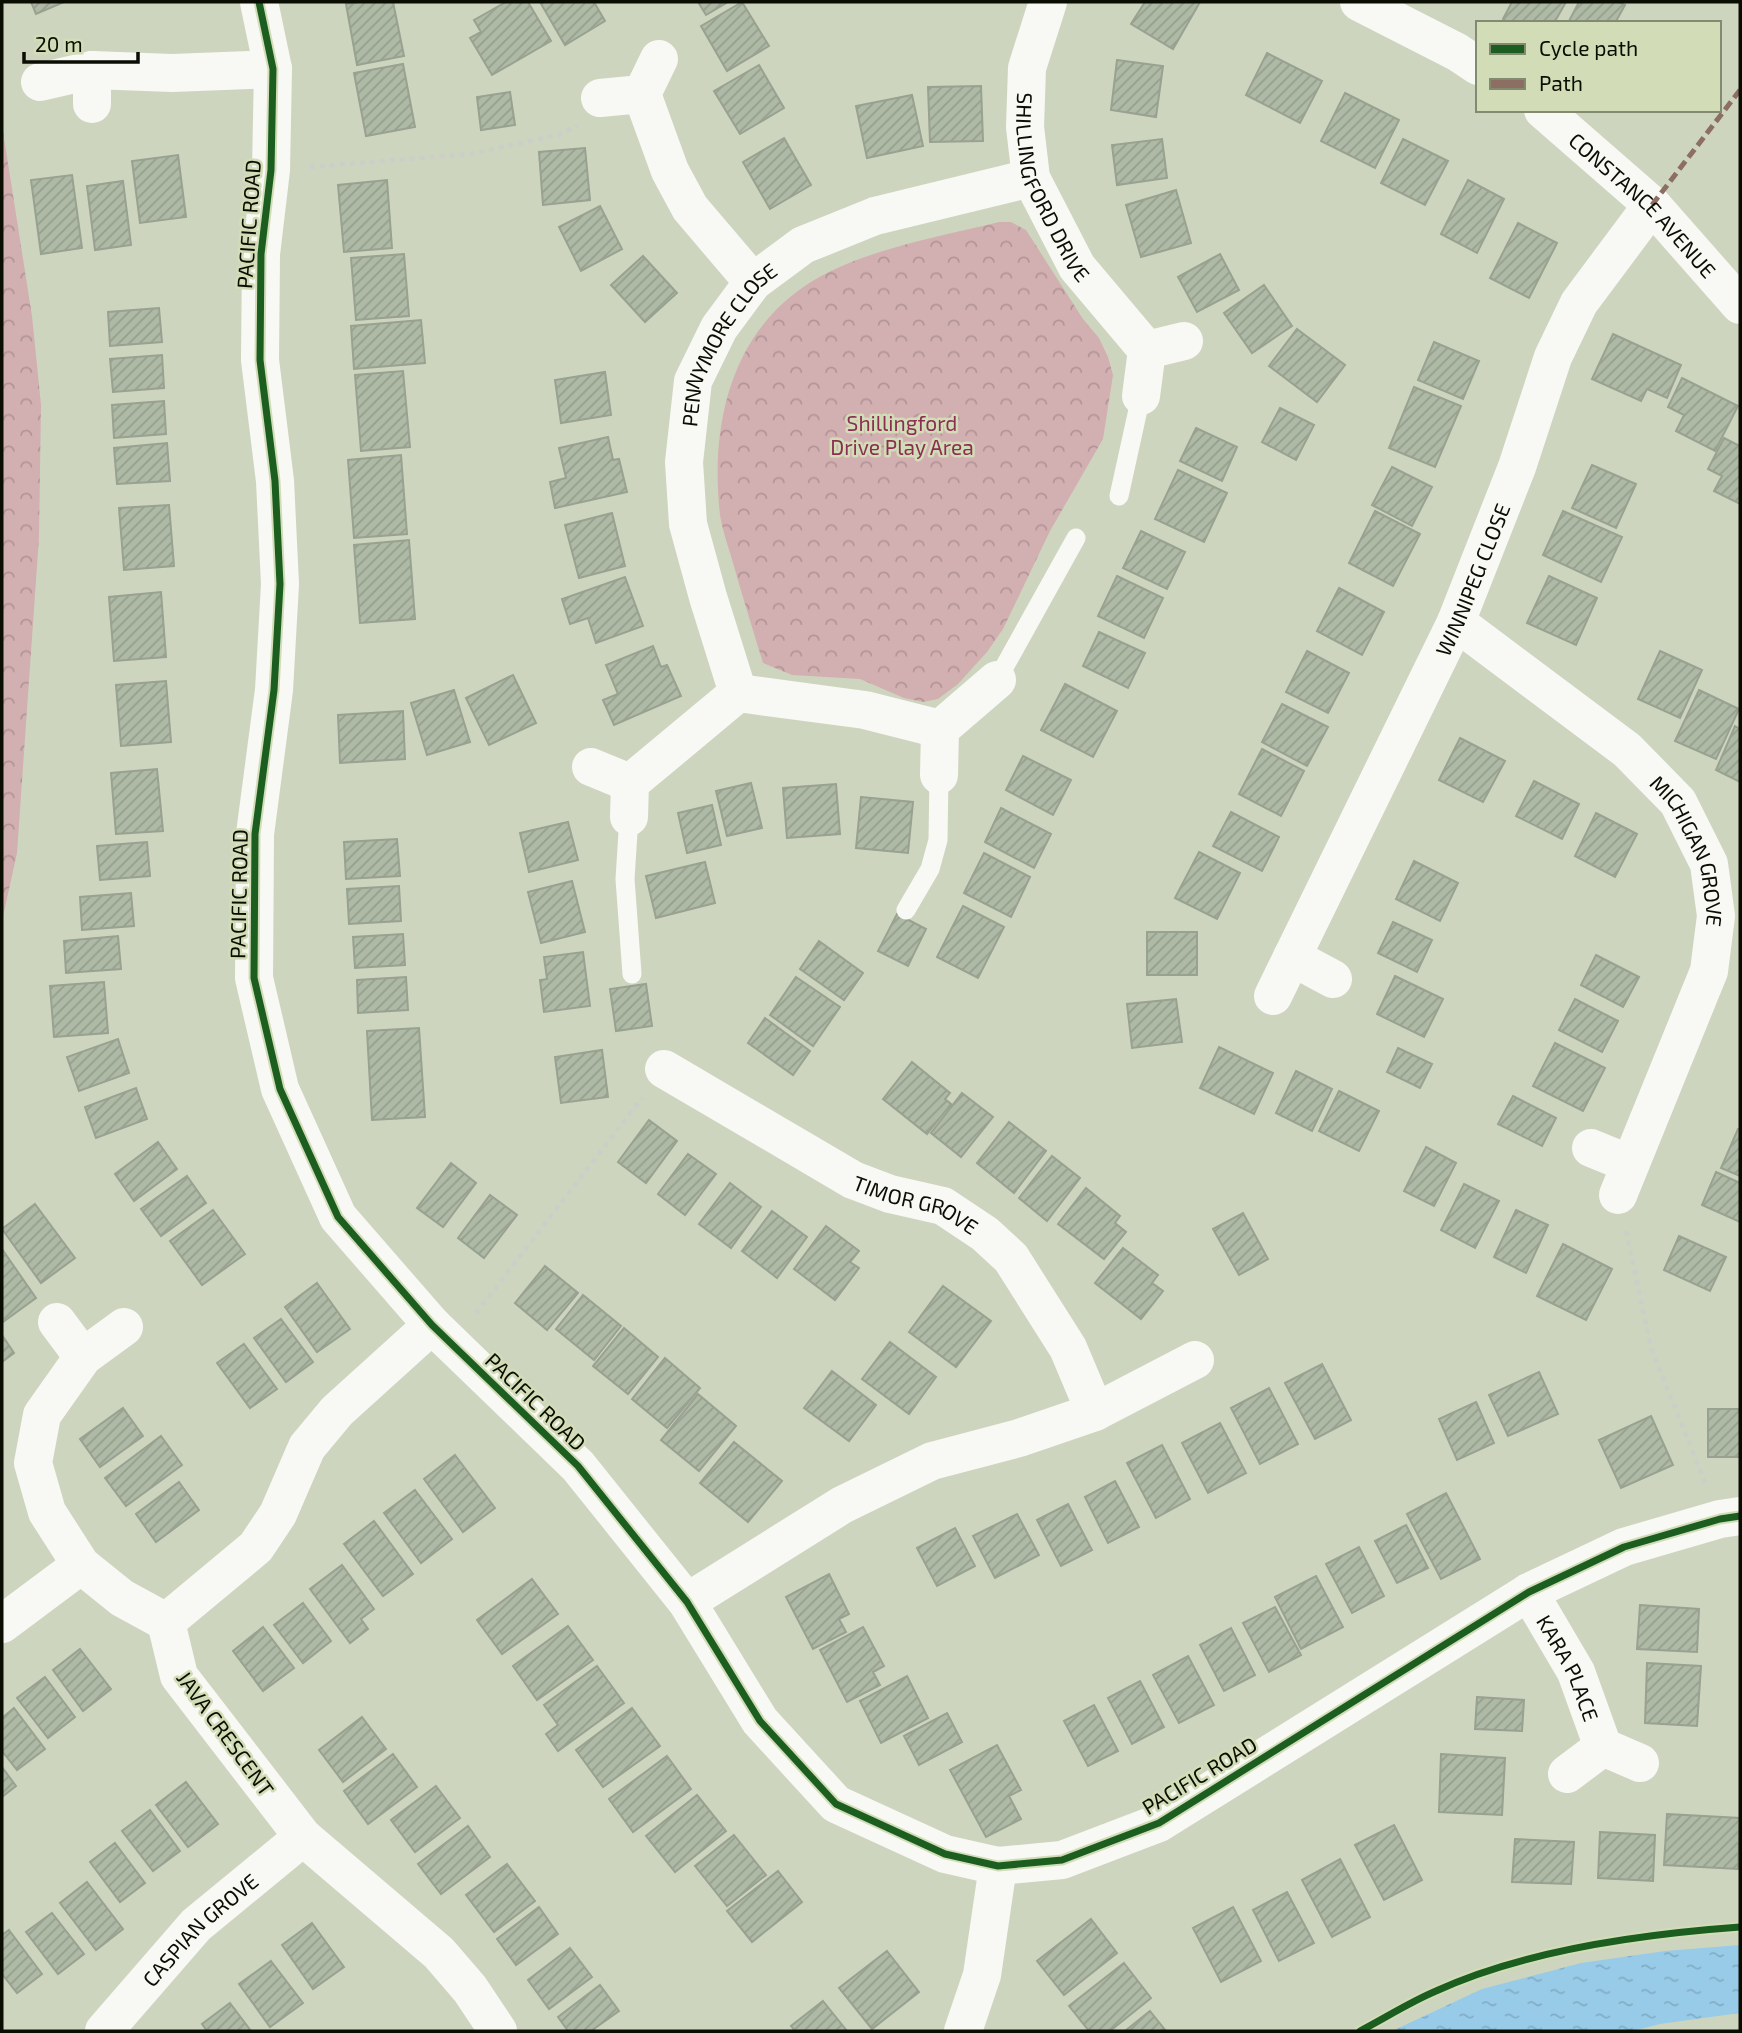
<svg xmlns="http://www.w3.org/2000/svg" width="1742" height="2033" font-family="'Exo 2',sans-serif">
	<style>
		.forest { fill: url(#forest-crowns) }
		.water { fill: url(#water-ripples) }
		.building { fill: url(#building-hatch); stroke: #99a191; stroke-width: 2 }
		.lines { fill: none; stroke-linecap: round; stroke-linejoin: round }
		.path { stroke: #cccec8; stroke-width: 4.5; stroke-dasharray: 5 5; stroke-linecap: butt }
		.service { stroke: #f8f9f5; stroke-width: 19 }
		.minor { stroke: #f8f9f5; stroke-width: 38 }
		.quiet { stroke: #8d6e63; stroke-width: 5; stroke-dasharray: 10 5; stroke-linecap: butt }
		.cycleway-casing { stroke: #d2ddb7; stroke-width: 11 }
		.cycleway { stroke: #1b5e20; stroke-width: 7 }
		.labels { text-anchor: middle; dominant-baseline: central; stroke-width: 5; stroke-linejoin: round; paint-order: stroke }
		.street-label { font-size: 21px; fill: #0a0d02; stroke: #d2ddb7 }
		.park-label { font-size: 21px; fill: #8b2e52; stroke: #d2ddb7 }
	</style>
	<defs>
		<pattern id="forest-crowns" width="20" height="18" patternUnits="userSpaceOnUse" patternTransform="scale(1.75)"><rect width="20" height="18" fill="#d2afb1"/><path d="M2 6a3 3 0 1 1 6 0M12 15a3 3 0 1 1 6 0" fill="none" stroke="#b39597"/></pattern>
		<pattern id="water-ripples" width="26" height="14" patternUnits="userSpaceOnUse" patternTransform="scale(1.75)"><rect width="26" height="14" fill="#98cbe8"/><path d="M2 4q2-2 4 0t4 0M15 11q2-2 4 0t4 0" fill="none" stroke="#82adc5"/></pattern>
		<pattern id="building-hatch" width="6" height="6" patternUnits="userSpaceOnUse" patternTransform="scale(1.75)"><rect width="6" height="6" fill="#aebaa5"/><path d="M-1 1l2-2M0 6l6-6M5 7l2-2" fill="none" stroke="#949f8c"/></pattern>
	</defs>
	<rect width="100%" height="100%" fill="#ced5bf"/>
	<!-- forest -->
	<path class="forest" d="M2,125L32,316L41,405L39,537L17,853L2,921Z
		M999,222H1011L1026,230L1083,319L1099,338L1108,357L1113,375L1103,439L1050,531L1003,629L987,652L958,684L938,699L923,702L904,698L860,679L792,675L763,663C752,627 741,592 731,556C727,543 722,528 720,515C709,416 735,317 831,271C883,246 943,236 999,222Z"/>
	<!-- water -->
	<path class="water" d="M1740,1945V2013L1660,2024L1633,2031H1392L1482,1989L1581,1963L1665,1951Z"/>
	<!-- building -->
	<path class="building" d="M31,2H64L36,14Z
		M359,2H393L404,56L357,65L346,4Z
		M506,2H528L551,41L492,75L470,38L481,32L474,20Z
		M540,2H594L605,21L565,45Z
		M698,2H728L706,15Z
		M742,2L769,46L727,71L701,26Z
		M1145,2H1200L1173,49L1131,24Z
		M1512,2H1566L1554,23H1509L1503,19Z
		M1579,2H1618L1625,5L1615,23H1568Z
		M1267,53L1322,81L1300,123L1246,95Z
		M1117,60L1163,66L1156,117L1111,110Z
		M403,64L415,127L366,136L354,73Z
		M759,65L784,108L740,134L714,91Z
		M981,86L983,141L930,142L928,87Z
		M510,92L515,125L481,130L477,97Z
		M1345,93L1399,120L1375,168L1321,141Z
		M912,95L923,146L867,158L856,106Z
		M784,138L811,185L770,209L743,162Z
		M1162,139L1167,178L1117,185L1112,145Z
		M1403,139L1448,161L1425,205L1381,183Z
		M585,148L590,200L543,205L539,152Z
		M178,155L186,217L140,223L132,161Z
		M72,175L82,248L41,254L31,180Z
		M387,180L392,248L344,252L338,185Z
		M1468,180L1504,199L1477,253L1441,234Z
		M123,181L131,245L95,250L87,186Z
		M1176,190L1191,243L1141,257L1126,205Z
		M600,206L622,249L581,271L559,227Z
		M1518,223L1557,243L1529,298L1490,278Z
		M404,254L409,316L356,320L351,258Z
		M1220,254L1239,290L1197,312L1178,277Z
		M643,256L677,293L645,322L611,285Z
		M1264,285L1292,326L1252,353L1224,313Z
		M159,308L162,342L110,346L108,312Z
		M421,320L425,363L354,369L351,326Z
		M1297,329L1345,365L1317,402L1269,366Z
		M1613,334L1681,365L1667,398L1647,389L1641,401L1592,379Z
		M1434,342L1479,361L1463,399L1418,380Z
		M162,355L164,388L113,392L110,359Z
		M403,371L410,447L361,451L355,375Z
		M605,372L611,415L561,423L555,380Z
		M1682,378L1738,406L1715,451L1676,431L1684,415L1668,407Z
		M1414,387L1461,406L1435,467L1389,448Z
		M164,401L166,434L114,438L112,405Z
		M1280,408L1314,425L1296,460L1262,442Z
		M1196,428L1237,447L1222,481L1180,461Z
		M608,437L613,460L619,459L627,492L555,508L550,482L566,478L559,448Z
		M1724,438L1740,446V504L1714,491L1722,476L1708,469Z
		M167,443L170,481L117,484L114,448Z
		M401,455L407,534L354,538L348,460Z
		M1592,465L1636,484L1616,528L1572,508Z
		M1392,467L1432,487L1412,526L1372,505Z
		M1178,470L1227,493L1204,542L1155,519Z
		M169,505L174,566L124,570L119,508Z
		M1375,511L1420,534L1393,586L1349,563Z
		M1563,511L1622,537L1601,582L1543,555Z
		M612,513L625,566L579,578L565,525Z
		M1141,531L1185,552L1167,589L1123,568Z
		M409,540L415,619L360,623L354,545Z
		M1117,576L1163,598L1144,638L1098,616Z
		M1549,576L1597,598L1576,645L1527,623Z
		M625,577L643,626L596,643L588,618L570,624L562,599Z
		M1339,588L1384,612L1362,655L1317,631Z
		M161,592L166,657L114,661L109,597Z
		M1099,632L1145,653L1128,688L1083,666Z
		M653,646L661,667L667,665L681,696L614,725L603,700L618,694L606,665Z
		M1307,651L1349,673L1328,713L1286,692Z
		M1660,651L1702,670L1680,718L1638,699Z
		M513,675L536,723L489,745L466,698Z
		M166,681L171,742L121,746L116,685Z
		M1065,684L1117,711L1093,757L1041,730Z
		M454,690L470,742L427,755L411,703Z
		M1699,690L1739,709L1716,759L1675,741Z
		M1282,704L1328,727L1307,766L1262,742Z
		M403,711L405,759L340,763L338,715Z
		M1735,726L1740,729V782L1716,770Z
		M1460,738L1505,761L1483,802L1439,780Z
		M1262,749L1304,771L1281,816L1239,794Z
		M1023,756L1071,780L1053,815L1006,790Z
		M157,769L163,831L116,834L111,773Z
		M1534,781L1579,804L1562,839L1516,816Z
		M751,783L762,828L727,836L716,791Z
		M836,784L840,834L787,838L783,788Z
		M861,797L913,802L908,853L856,848Z
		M712,805L721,845L687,853L678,813Z
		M1001,808L1051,834L1034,868L985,842Z
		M1231,812L1279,837L1262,871L1213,846Z
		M1596,813L1637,834L1615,877L1575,856Z
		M568,822L578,860L529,872L520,833Z
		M397,839L400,876L346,879L344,842Z
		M147,842L150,876L100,880L97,846Z
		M1199,852L1240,873L1217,919L1175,898Z
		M984,853L1030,877L1011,917L964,893Z
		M1414,861L1458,883L1440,921L1396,899Z
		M705,862L715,903L656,918L646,876Z
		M572,881L585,932L541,943L528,892Z
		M399,886L401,921L349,924L347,889Z
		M131,893L134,926L82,930L80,897Z
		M963,906L1004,927L978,978L937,957Z
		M897,914L926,929L908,966L878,951Z
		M1393,922L1432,940L1417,972L1378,953Z
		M1147,932H1197V975H1147Z
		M403,934L405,965L355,968L353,937Z
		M118,936L121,969L66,973L64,941Z
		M819,941L863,973L844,1000L800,969Z
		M583,952L590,1006L544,1012L540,980L547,979L544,957Z
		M1596,955L1639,977L1623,1007L1581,985Z
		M1395,976L1443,999L1424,1037L1377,1014Z
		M406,977L408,1010L358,1013L357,980Z
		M796,977L840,1007L813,1046L770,1015Z
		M104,982L108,1033L54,1037L50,986Z
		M646,984L652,1026L616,1031L610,989Z
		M1176,999L1182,1042L1132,1048L1127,1004Z
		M1575,999L1618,1021L1602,1052L1559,1030Z
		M765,1018L810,1051L793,1075L748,1043Z
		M419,1028L425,1117L372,1120L367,1031Z
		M118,1039L129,1073L79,1091L67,1057Z
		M1555,1043L1605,1068L1583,1111L1533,1086Z
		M1219,1047L1273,1073L1254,1114L1200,1088Z
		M1398,1048L1432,1064L1420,1088L1387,1072Z
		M602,1050L608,1097L561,1103L555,1057Z
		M912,1062L950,1093L945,1099L951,1104L927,1134L883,1099Z
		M1296,1071L1332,1089L1312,1131L1276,1113Z
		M136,1088L147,1119L96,1138L85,1107Z
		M1339,1091L1379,1111L1359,1151L1319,1131Z
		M962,1093L993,1117L961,1157L931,1133Z
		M1513,1096L1556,1118L1542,1146L1498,1124Z
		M649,1120L677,1141L646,1183L618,1162Z
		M1009,1122L1046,1151L1014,1193L977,1163Z
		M1738,1129H1740V1176L1721,1168Z
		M158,1142L177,1169L134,1201L115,1174Z
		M1426,1147L1456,1163L1434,1206L1404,1191Z
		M688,1154L716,1174L685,1215L658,1194Z
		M1052,1156L1080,1178L1047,1221L1019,1198Z
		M451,1163L476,1183L443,1227L417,1208Z
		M1716,1172L1740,1183V1222L1702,1205Z
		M187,1176L206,1203L161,1236L141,1209Z
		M730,1183L761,1207L731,1248L699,1224Z
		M1464,1184L1499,1201L1475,1248L1441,1230Z
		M1086,1188L1120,1216L1115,1223L1126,1232L1104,1259L1058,1224Z
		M490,1195L517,1215L484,1258L458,1238Z
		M35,1204L75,1258L41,1283L2,1229Z
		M213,1210L245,1254L202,1285L170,1241Z
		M1516,1210L1548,1225L1526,1273L1494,1257Z
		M772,1211L807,1237L777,1278L742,1251Z
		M1243,1213L1268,1259L1239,1275L1213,1229Z
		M826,1226L859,1251L850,1262L859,1268L835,1300L794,1269Z
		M1679,1236L1726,1257L1710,1291L1664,1270Z
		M1563,1244L1612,1269L1586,1320L1537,1296Z
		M1123,1248L1158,1275L1152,1283L1163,1291L1141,1319L1095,1283Z
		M2,1249L36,1298L3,1322L2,1320Z
		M545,1266L578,1293L547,1330L515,1303Z
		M317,1283L350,1329L317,1352L285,1307Z
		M943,1286L991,1321L956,1367L909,1332Z
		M583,1295L621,1326L594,1360L556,1329Z
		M281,1319L313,1362L286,1382L254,1338Z
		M624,1328L658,1357L628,1394L593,1366Z
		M2,1335L14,1353L2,1362Z
		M890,1342L936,1377L909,1414L862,1379Z
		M244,1344L277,1389L250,1408L217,1363Z
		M665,1358L700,1388L667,1428L632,1399Z
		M1322,1364L1351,1420L1315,1439L1285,1383Z
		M832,1371L876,1405L849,1441L804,1408Z
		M1539,1372L1558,1414L1508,1436L1489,1395Z
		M1269,1388L1298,1444L1260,1464L1231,1408Z
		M698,1394L736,1426L699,1471L661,1440Z
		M1476,1402L1494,1443L1457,1460L1439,1419Z
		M123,1408L143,1436L100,1467L80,1439Z
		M1708,1409H1740V1457H1708Z
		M1651,1416L1673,1465L1621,1488L1599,1440Z
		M1220,1423L1246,1473L1208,1493L1182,1443Z
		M161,1436L182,1465L126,1506L105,1478Z
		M734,1442L782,1481L748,1522L700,1483Z
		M1162,1445L1190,1499L1156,1518L1127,1463Z
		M455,1455L495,1508L463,1532L424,1479Z
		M1115,1481L1139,1527L1108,1543L1085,1497Z
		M179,1482L199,1510L156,1542L136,1514Z
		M415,1490L452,1539L421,1563L384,1513Z
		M1446,1493L1480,1559L1441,1579L1407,1514Z
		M1068,1504L1092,1550L1061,1566L1037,1520Z
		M1017,1514L1039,1555L995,1578L973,1536Z
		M374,1521L413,1574L383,1596L344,1544Z
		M1406,1525L1428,1568L1397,1583L1375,1541Z
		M955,1528L975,1566L937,1586L917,1548Z
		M1359,1547L1384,1596L1352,1613L1326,1564Z
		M342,1565L374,1609L361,1619L368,1629L350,1643L310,1589Z
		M829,1574L849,1614L839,1619L846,1632L813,1649L786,1597Z
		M1316,1576L1343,1627L1301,1649L1275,1597Z
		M532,1579L558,1614L502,1654L477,1620Z
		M303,1603L331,1641L303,1663L274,1625Z
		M1640,1605L1699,1609L1697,1652L1637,1649Z
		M1275,1607L1301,1655L1269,1672L1243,1623Z
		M568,1626L593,1660L537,1700L513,1666Z
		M263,1627L294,1668L263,1691L233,1651Z
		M863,1627L884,1666L873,1672L880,1685L847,1702L820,1650Z
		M1231,1628L1255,1675L1224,1691L1200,1645Z
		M80,1649L111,1689L83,1711L53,1670Z
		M1188,1656L1214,1705L1179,1723L1153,1675Z
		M1647,1663L1701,1666L1697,1726L1645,1723Z
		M597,1666L624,1703L558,1751L546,1734L558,1725L544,1705Z
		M907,1676L928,1718L881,1743L860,1701Z
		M45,1677L75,1717L48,1738L17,1698Z
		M1140,1681L1164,1727L1132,1744L1108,1698Z
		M1477,1697L1524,1700L1522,1731L1475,1729Z
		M1094,1705L1118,1751L1088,1766L1064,1721Z
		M14,1708L45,1749L17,1770L2,1751V1718Z
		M632,1708L660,1746L603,1787L576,1750Z
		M947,1713L962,1742L919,1765L904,1736Z
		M362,1717L386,1749L343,1782L319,1750Z
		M997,1745L1021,1790L1009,1796L1021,1819L986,1837L950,1770Z
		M393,1754L417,1787L368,1824L344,1791Z
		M1441,1754L1505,1758L1502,1815L1439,1812Z
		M667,1756L691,1789L633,1832L609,1799Z
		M2,1767L16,1786L2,1797Z
		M186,1782L218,1824L188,1847L156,1805Z
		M436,1786L460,1818L415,1852L391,1820Z
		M697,1795L726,1831L675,1872L646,1836Z
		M150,1810L180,1851L153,1871L122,1831Z
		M1667,1814L1740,1818L1738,1869L1664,1865Z
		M1394,1825L1422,1880L1384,1900L1355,1845Z
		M468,1826L490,1857L441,1894L418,1864Z
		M1600,1832L1655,1835L1653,1881L1598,1878Z
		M734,1835L766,1875L727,1906L695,1866Z
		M1515,1839L1574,1842L1571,1884L1512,1882Z
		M115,1843L145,1883L120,1902L90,1862Z
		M1340,1859L1370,1917L1332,1937L1302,1880Z
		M507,1864L535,1901L494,1932L466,1895Z
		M778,1871L802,1902L752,1942L727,1911Z
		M87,1882L123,1929L96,1950L60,1903Z
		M1287,1892L1314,1943L1279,1961L1253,1910Z
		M539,1907L558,1934L516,1965L497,1939Z
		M1233,1907L1261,1961L1221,1982L1193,1928Z
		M52,1913L84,1954L58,1974L26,1932Z
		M1091,1919L1117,1953L1064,1995L1037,1961Z
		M312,1923L344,1967L313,1989L282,1945Z
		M9,1930L42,1974L17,1993L2,1974V1935Z
		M570,1948L592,1977L549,2009L528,1980Z
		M887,1951L919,1992L872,2029L839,1988Z
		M271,1961L303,2003L270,2027L239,1984Z
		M1124,1963L1151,1998L1110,2031H1089L1069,2006Z
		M600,1985L619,2011L591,2031H568L558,2017Z
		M823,2001L847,2031H795L791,2026Z
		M230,2003L251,2031H207L202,2024Z
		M1150,2011L1166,2031H1125Z"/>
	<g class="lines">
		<!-- path -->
		<path class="path" d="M310,167L470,154L558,135L577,126
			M1626,1231L1651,1348L1706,1485
			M476,1313L642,1098"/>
		<!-- service -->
		<path class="service" d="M1119,496L1141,396
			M997,680L1076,538
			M629,817L625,879L632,974
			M906,910L930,869L938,840L939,775"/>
		<!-- minor -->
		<g class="minor">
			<path d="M259,2L273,69L271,170L261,254L260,360L275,481L280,584L274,690L255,834L254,978L280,1089L338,1217L432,1325L578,1466L687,1602L760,1721L836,1804L945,1854L998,1866L1062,1860L1159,1823L1529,1592L1624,1547L1720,1519L1740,1516"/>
			<path id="s1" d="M1048,2L1027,68L1025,127L1031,178L1077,267L1147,350L1184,341"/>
			<path d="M1359,2L1457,52L1478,66"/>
			<path d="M40,82L92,70L172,73L273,69"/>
			<path d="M642,94L659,59"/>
			<path d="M600,98L642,94L670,171L690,208L753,282"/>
			<path d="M92,104V70"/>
			<path id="s2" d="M1543,110L1652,205L1740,305"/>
			<path d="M1141,396L1147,350"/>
			<path id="s3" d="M1456,622L1627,750L1678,802L1709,864L1716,916L1709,971L1618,1195"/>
			<path id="s4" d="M738,693L708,597L688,524L684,462L693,381L719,328L753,282L803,245L875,216L1031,178"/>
			<path d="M591,767L630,783"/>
			<path d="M939,775L940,729"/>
			<path d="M629,817L630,783L738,693L865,710L940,729L997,680"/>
			<path d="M1292,957L1333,979"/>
			<path id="s5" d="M1273,996L1456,622L1517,467L1553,357L1579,303L1652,205"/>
			<path id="s6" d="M664,1069L853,1180L890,1194L943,1206L985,1234L1011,1258L1068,1348L1095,1412"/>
			<path d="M1591,1148L1630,1164"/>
			<path d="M57,1322L83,1357"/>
			<path d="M432,1325L337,1411L307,1447L278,1514L256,1547L166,1622L179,1676L303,1837L439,1953L470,1989L498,2031"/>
			<path d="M124,1327L83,1357L42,1415L33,1463L47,1512L81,1565L122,1598L166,1622"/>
			<path id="s7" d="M1529,1592L1576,1672L1603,1747L1640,1763"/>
			<path d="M687,1602L842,1505L932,1461L1019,1438L1095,1412L1195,1360"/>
			<path d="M2,1624L81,1565"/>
			<path d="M1567,1774L1603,1747"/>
			<path id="s8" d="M104,2031L196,1925L303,1837"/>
			<path d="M963,2031L982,1975L998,1866"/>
		</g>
		<!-- quiet -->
		<path class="quiet" d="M1652,205L1740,90"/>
		<defs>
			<path id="cycleway" d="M259,2L273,69L271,170L261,254L260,360L275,481L280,584L274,690L255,834L254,978L280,1089L338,1217L432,1325L578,1466L687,1602L760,1721L836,1804L945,1854L998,1866L1062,1860L1159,1823L1529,1592L1624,1547L1720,1519L1740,1516
				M1360,2031C1385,2018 1410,2002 1436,1991C1525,1950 1643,1934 1740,1927"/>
		</defs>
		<!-- cycleway casing -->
		<use href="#cycleway" class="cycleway-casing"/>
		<!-- cycleway -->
		<use href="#cycleway" class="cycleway"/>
	</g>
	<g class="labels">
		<!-- street labels -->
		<g class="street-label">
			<text stroke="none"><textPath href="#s1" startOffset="194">SHILLINGFORD DRIVE</textPath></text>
			<text stroke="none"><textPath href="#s2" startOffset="138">CONSTANCE AVENUE</textPath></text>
			<text transform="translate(248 224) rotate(-86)">PACIFIC ROAD</text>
			<text stroke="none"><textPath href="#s4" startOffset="368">PENNYMORE CLOSE</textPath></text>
			<text stroke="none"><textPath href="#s5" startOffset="462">WINNIPEG CLOSE</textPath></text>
			<text stroke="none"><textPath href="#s3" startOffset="336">MICHIGAN GROVE</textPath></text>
			<text transform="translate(238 894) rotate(-89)">PACIFIC ROAD</text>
			<text stroke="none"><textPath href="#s6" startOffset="287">TIMOR GROVE</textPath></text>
			<text transform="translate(536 1401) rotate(44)">PACIFIC ROAD</text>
			<text stroke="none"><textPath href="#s7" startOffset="86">KARA PLACE</textPath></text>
			<text transform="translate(226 1733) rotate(54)">JAVA CRESCENT</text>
			<text transform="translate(1199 1775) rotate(-31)">PACIFIC ROAD</text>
			<text stroke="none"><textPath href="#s8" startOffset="140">CASPIAN GROVE</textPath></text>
		</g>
		<!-- park labels -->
		<g class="park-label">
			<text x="902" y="422">Shillingford<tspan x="902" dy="24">Drive Play Area</tspan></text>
		</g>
	</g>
	<!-- border -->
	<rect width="1742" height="2033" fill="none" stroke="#0a0d02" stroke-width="7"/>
	<!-- legend -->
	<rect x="1476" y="21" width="245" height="91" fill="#d2ddb7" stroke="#828a6f" stroke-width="2"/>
	<rect x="1490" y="44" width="35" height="10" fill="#1b5e20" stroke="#828a6f" stroke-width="2"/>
	<text x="1539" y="56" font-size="21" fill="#0a0d02">Cycle path</text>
	<rect x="1490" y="79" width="35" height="10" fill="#8d6e63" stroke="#828a6f" stroke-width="2"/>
	<text x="1539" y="91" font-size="21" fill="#0a0d02">Path</text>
	<!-- scale -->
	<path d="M24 52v10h114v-10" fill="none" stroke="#0a0d02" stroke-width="3.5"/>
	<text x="35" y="52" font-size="21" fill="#0a0d02" stroke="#d2ddb7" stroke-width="5" paint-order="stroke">20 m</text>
</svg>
